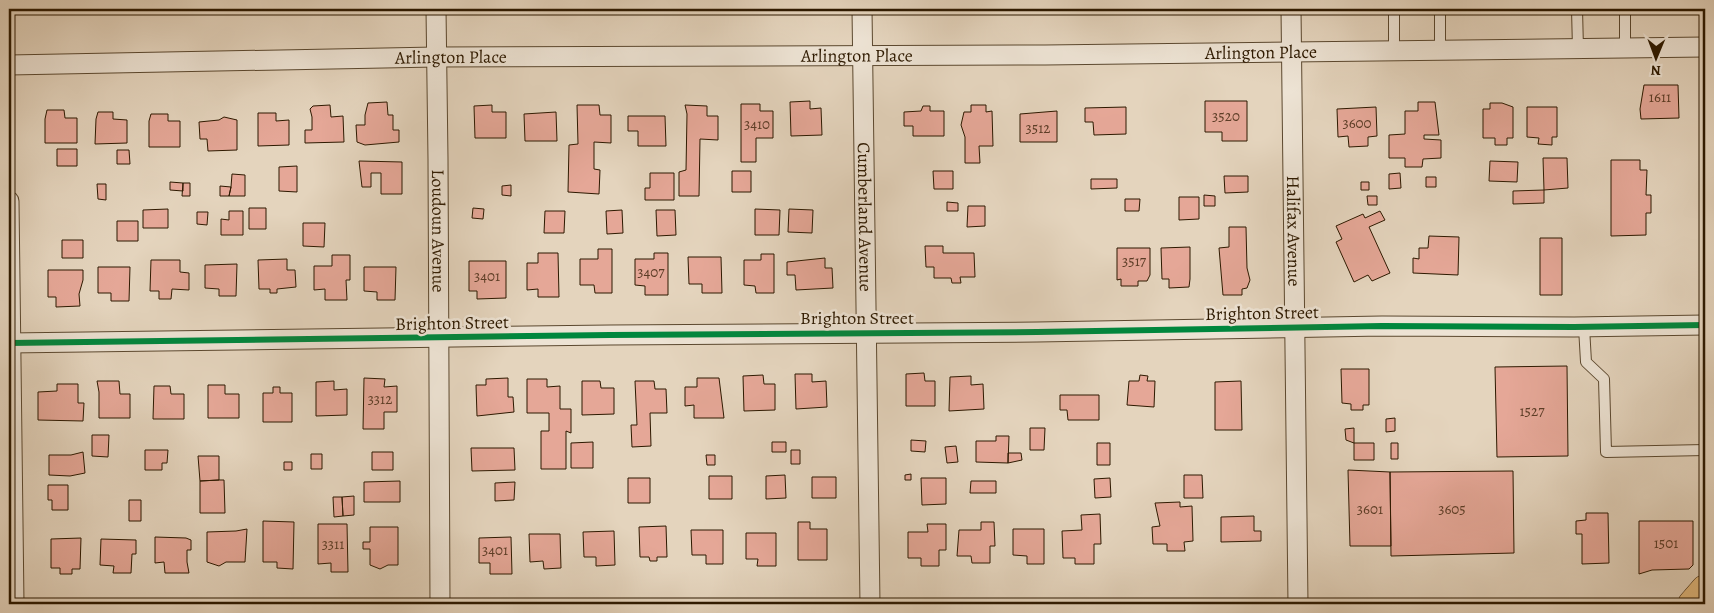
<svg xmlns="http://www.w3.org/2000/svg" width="1714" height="613" font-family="Alegreya,serif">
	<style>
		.building { fill: #e5a797; stroke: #2d1900 }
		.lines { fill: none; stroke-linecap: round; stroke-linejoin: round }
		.service-casing { stroke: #5b482f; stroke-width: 12 }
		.minor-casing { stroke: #5b482f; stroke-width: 21 }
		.primary-casing { stroke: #2d1900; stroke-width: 29 }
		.service { stroke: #ede3d4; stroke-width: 10 }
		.minor { stroke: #ede3d4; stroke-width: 19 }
		.primary { stroke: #e2ba7e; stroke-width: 28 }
		.cycleway-casing { stroke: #ede3d4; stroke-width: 9 }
		.cycleway { stroke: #00873e; stroke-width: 6 }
		.labels { text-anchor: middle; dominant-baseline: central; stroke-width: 5; stroke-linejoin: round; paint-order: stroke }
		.number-label { font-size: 15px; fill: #5b3c26 }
		.street-label { font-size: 18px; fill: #2d1900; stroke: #ede3d4 }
	</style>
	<rect width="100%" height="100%" fill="#e4d4bd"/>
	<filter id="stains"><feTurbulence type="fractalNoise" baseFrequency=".004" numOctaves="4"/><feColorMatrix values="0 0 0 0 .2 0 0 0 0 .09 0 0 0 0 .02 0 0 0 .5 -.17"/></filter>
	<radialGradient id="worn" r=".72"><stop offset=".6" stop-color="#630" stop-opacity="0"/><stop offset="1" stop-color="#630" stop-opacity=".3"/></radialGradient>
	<!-- building -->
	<path class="building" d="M1644,85H1678L1679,118L1641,119L1640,109Z
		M810,101V109L821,108L822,135L791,136L790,102Z
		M1205,101H1247V141H1222V132H1205Z
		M387,102L388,115H393V130H399V142L365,145L357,142L356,125H365V115L368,103Z
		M1418,102H1435L1439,135H1424V139L1441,140V158L1423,159L1422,167H1405V158H1389V135L1405,134V111H1418Z
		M1490,103H1502L1513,107V138H1507V145H1495V138H1483V109H1490Z
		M741,104H760V111H773V138H756V162H741Z
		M330,105L331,117L343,116L344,142L305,143V130H312V117L310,109L313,106Z
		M492,105V112H506V138H475L474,106Z
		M577,105H599L600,115H611V143L594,142V169L600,170L599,194L568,192L569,145L578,144Z
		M685,105L707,106V116H718V140L700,139L699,196H679V172L686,170L687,114Z
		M971,105H986V112L992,111L993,146H979L980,163H965V137L961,125L964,112H971Z
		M923,106H930V111H944V136H913V126H904V112L921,111Z
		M1126,107V134L1094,135L1093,122H1085V108Z
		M1376,107L1377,136L1368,137V146L1349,147L1348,136L1338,137L1337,109Z
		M1527,107H1557V137H1552V145L1538,144L1539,138L1527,137Z
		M47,110H64L65,118H77V143H45V119Z
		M1057,111V142H1020V114Z
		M98,112H113V119L127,120V143L95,144L96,119Z
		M556,112L557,141H525L524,114Z
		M258,113H276V121L289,120V145L258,146Z
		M151,114H168V121H180V147H149V121Z
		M628,116H665L666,146H638V131H628Z
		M224,117L237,120V150L208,151L207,139H200L199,122L219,120Z
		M57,149H77V166H57Z
		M117,150H129L130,164H117Z
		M1543,158H1567L1568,188L1544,190Z
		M1611,160H1640V170H1647L1646,195H1651V213H1646V235L1611,236Z
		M359,161L402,162V194H381V173H371V187H362Z
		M1490,161L1518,162L1517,182L1489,181Z
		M297,166V192L279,191V167Z
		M732,171H751V192H732Z
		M933,171H953V189H934Z
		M650,173H674V200H645V188H650Z
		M1400,173L1401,188L1389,189V174Z
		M232,174L245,175V196H229L231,187Z
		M1224,176H1248V192L1225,193Z
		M1426,177H1436V187H1426Z
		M1091,179H1117V188L1091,189Z
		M170,182L183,183V191L170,190Z
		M1361,182H1369V190H1361Z
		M183,183H190V196H182Z
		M97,184H106V200L98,199Z
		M511,185V196L502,195V186Z
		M220,186L231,187L229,196H220Z
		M1544,190V203L1513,204V191Z
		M1204,195L1215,196V206H1204Z
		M1367,196H1377V205H1368Z
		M1179,197H1199V219L1179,220Z
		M1125,199H1140L1139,211H1125Z
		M947,202L958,203V211H947Z
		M968,206H985V226L967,227Z
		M249,208H266V229H249Z
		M473,208L484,209L483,219L472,218Z
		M168,209V228H143V210Z
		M755,209L780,210L779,235H755Z
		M789,209L813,210L812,233L788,232Z
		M622,210L623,233L607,234L606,211Z
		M656,210H675L676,235L657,236Z
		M229,211H243V235H221V219L229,220Z
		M545,211H565L564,233H544Z
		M1380,211L1385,220L1369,227L1390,273L1372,281L1368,275L1354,282L1336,242L1342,239L1336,226L1363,214L1365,218Z
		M197,212H208L207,225L197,224Z
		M117,221H138V241H117Z
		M303,223H325L324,247L303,246Z
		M1229,227H1246L1247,268L1250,280L1247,288L1242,289V295H1223L1219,248L1229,247Z
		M1429,236L1459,237L1458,275L1413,273V258L1419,259V248H1428Z
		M1540,238H1562V295H1540Z
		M62,240H83V258H62Z
		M925,246H943V253H974L975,277H960L961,283H952L951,278H934V267H926Z
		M1190,247V279L1189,287L1169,288V279H1162L1161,248Z
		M1117,248H1150V275L1147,281H1138V286H1121V279L1117,280Z
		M598,249H612V293H595L594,285H580V259H598Z
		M538,253H558L559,297H538V289L527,290V263H538Z
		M654,253H668V295H645V286L635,285V259H654Z
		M761,254H774V293H756L755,286L744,285V260H761Z
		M332,255H350V280H346L347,300H325V289L314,290V266H332Z
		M688,257H721L722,293H702V284H689Z
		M825,258V268H832L833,288L796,290L795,275H787V262Z
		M287,259V270H295L296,287L277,289V293H270V289H259L258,260Z
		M151,260H180V272L189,273V290L172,289L171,299H159V291H150Z
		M469,261H506V298L477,299V291H469Z
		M237,264L236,296H219V289L205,288V265Z
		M98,267H130L129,301H111V293H98Z
		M364,267H396L395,300H377V292L364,291Z
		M48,270H83V280L79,294L80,306L56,307V297H48Z
		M1567,366L1568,456L1497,457L1495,367Z
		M1341,369H1369V405H1363V410H1351V404L1342,403Z
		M924,373L925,381H935V406H906V374Z
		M795,374H812V382L826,381L827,407L796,409Z
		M763,375L764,384H775V410L744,411L743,376Z
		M1140,375L1148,376L1147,381H1155L1154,407L1127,405L1129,381H1139Z
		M971,376V385L983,384L984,409L949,411L950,377Z
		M364,378L385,379L384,387L397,386V412H384V429H363Z
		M508,378V397H513L514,412L477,416L476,385H486V379Z
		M697,378H719L724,418H694V405L685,406V387H697Z
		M527,379H547V387L560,386V409H571V433L566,431V469H541V431H549V413H527Z
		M97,381H119L120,394H130V418H99V392Z
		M334,381V390L347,389V415L316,416V382Z
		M582,381H600L601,388H614V414L582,415Z
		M635,381H654L655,389H666L667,413H650L651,446L632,447L631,425H637Z
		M1241,381L1242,430H1215V382Z
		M57,384H78V403H84L83,421L38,420V392L57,391Z
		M208,385H225V394H239V418H208Z
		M154,386H170L171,394H184V419H153Z
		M273,387H280V393H292V422H263V393H273Z
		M1060,395H1099V420H1068L1067,410H1060Z
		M1395,418V431L1386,432V419Z
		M1030,428H1045L1044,450H1030Z
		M1354,428V443L1346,440L1345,429Z
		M92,435H109L108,457L92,456Z
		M996,436H1009L1008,463L976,462V441H996Z
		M911,440L926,441L925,452L911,451Z
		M593,442V468H571V443Z
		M772,442H786V452H772Z
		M1097,443H1110V465H1097Z
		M1354,443H1374V460H1354Z
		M1391,443H1398V459H1391Z
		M956,446L958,462L947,463L945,447Z
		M471,448H514L515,470L472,471Z
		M145,450H168L167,463H162V470H145Z
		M791,450H800V464H791Z
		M83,452L85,473L70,476L49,475V455H71Z
		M372,452H393V470H372Z
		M1008,453H1021L1022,460L1008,463Z
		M311,454H322V469H311Z
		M706,455H715V465H707Z
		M198,456H219V480L200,481Z
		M284,462H292V470H284Z
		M1348,470L1390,472L1391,546H1350Z
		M1513,471L1514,553L1391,556L1390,472Z
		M911,474V480H905V475Z
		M785,475L786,498L766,499V476Z
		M1184,475H1202L1203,498H1184Z
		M709,476H732V499H709Z
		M812,477H836V498H812Z
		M628,478H650V503H628Z
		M921,478H946V504L922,505Z
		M1110,478L1111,497L1095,498L1094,479Z
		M219,480H224L225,513H200V481Z
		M400,481V502H364V482Z
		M971,481H996V493H970Z
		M515,482L514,500L495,501V483Z
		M48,485H68V510H52V500H48Z
		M354,496V515L343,516L342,497Z
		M333,497H342L343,516L334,517Z
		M129,500H141V521H129Z
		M1180,502V507L1192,506L1193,541L1184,542L1185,551H1167V544H1153L1152,527L1160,526L1155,503Z
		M1586,513H1608L1609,563L1582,564V534H1576V521L1586,520Z
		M1100,514L1101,544H1094V564H1075V558H1063L1062,531L1082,530L1081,515Z
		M1254,516V531H1261V541L1221,542V517Z
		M263,521L294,522L293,569L277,568V562H263Z
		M1639,521H1693V565L1689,569L1652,570L1639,574Z
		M798,522H810V529H827V560H798Z
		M981,522H994L995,546H990V563H972L971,556H957L959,530H981Z
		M318,524H347L348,572H331V563L318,564Z
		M927,524H946V550H939V566H921V558H908V532H928Z
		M666,526L667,557H657V561H650L649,557H640L639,527Z
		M370,527H398V565H388L380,569L370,565V549H363V542H370Z
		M247,529L245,562H226L219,566L207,562V532L236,531Z
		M1013,529H1044V564H1027V556L1013,555Z
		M691,530H723V564H706V555H692Z
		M614,531L615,565L596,566V557H584L583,532Z
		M746,533H776V566H757L758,559H746Z
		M529,534H560L561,568L544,569L543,561L530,562Z
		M155,537L186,538L191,540V550H187V562L189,573H165L164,562L155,563Z
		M511,537L512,574H490V563H479V538Z
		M81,538L80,569H72V574H60V568H51V539Z
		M101,539L136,540V554H132L131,573H113L114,566L100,565Z"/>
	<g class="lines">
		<defs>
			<path id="service" d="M1577,9L1578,49
				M1625,48V9
				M1440,50V9
				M1394,51V9
				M1584,327L1586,362L1604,379L1606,452L1705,450"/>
			<g id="minor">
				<path id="s1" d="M436,9L438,159L440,604"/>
				<path id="s2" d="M862,9L870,604"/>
				<path id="s3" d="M1291,9L1298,604"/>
				<path id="s4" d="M9,65L436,57L1045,55L1705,47"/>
				<path d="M9,201L14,604"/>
				<path d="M9,343L610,335L1037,332L1382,326L1574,327L1705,325"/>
			</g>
			<path id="primary" d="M1692,604L1705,589"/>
		</defs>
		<!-- service casing -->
		<use href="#service" class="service-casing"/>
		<!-- minor casing -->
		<use href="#minor" class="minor-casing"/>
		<!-- primary casing -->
		<use href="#primary" class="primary-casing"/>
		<!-- service -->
		<use href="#service" class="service"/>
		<!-- minor -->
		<use href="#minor" class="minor"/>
		<!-- primary -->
		<use href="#primary" class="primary"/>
		<defs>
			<path id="cycleway" d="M9,343L610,335L1037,332L1382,326L1574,327L1705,325"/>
		</defs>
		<!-- cycleway casing -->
		<use href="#cycleway" class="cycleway-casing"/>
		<!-- cycleway -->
		<use href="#cycleway" class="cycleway"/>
	</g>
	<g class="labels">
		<!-- number labels -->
		<g class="number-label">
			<text x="1660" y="97">1611</text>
			<text x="1226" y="116">3520</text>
			<text x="1357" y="123">3600</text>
			<text x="757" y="124">3410</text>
			<text x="1038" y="128">3512</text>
			<text x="1134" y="261">3517</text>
			<text x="651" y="272">3407</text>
			<text x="487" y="276">3401</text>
			<text x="380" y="399">3312</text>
			<text x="1532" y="411">1527</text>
			<text x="1370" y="509">3601</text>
			<text x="1452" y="509">3605</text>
			<text x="1666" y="543">1501</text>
			<text x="333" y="544">3311</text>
			<text x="495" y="550">3401</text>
		</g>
		<!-- street labels -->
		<g class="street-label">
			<text stroke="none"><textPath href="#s4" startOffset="1252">Arlington Place</textPath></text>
			<text stroke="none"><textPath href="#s4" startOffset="848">Arlington Place</textPath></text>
			<text stroke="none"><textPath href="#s4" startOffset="442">Arlington Place</textPath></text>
			<text stroke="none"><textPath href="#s2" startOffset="208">Cumberland Avenue</textPath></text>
			<text stroke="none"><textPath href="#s1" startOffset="222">Loudoun Avenue</textPath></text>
			<text stroke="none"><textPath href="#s3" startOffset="222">Halifax Avenue</textPath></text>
			<text transform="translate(1262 313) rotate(-1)">Brighton Street</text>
			<text x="857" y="318">Brighton Street</text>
			<text transform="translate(452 323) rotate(-1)">Brighton Street</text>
		</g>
	</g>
	<!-- margin -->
	<rect width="1714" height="613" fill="none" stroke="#e4d4bd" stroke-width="30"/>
	<rect x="10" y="10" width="1694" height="593" fill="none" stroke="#2d1900" stroke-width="2.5"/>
	<rect x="15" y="15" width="1684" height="583" fill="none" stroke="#2d1900"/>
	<!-- north arrow -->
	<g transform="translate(1656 58) rotate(181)" stroke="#ede3d4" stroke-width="4" paint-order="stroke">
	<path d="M0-4L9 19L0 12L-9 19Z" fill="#2d1900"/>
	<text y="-8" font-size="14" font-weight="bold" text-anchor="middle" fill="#2d1900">N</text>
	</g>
	<rect width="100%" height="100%" filter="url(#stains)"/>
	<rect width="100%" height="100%" fill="url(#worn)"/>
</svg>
